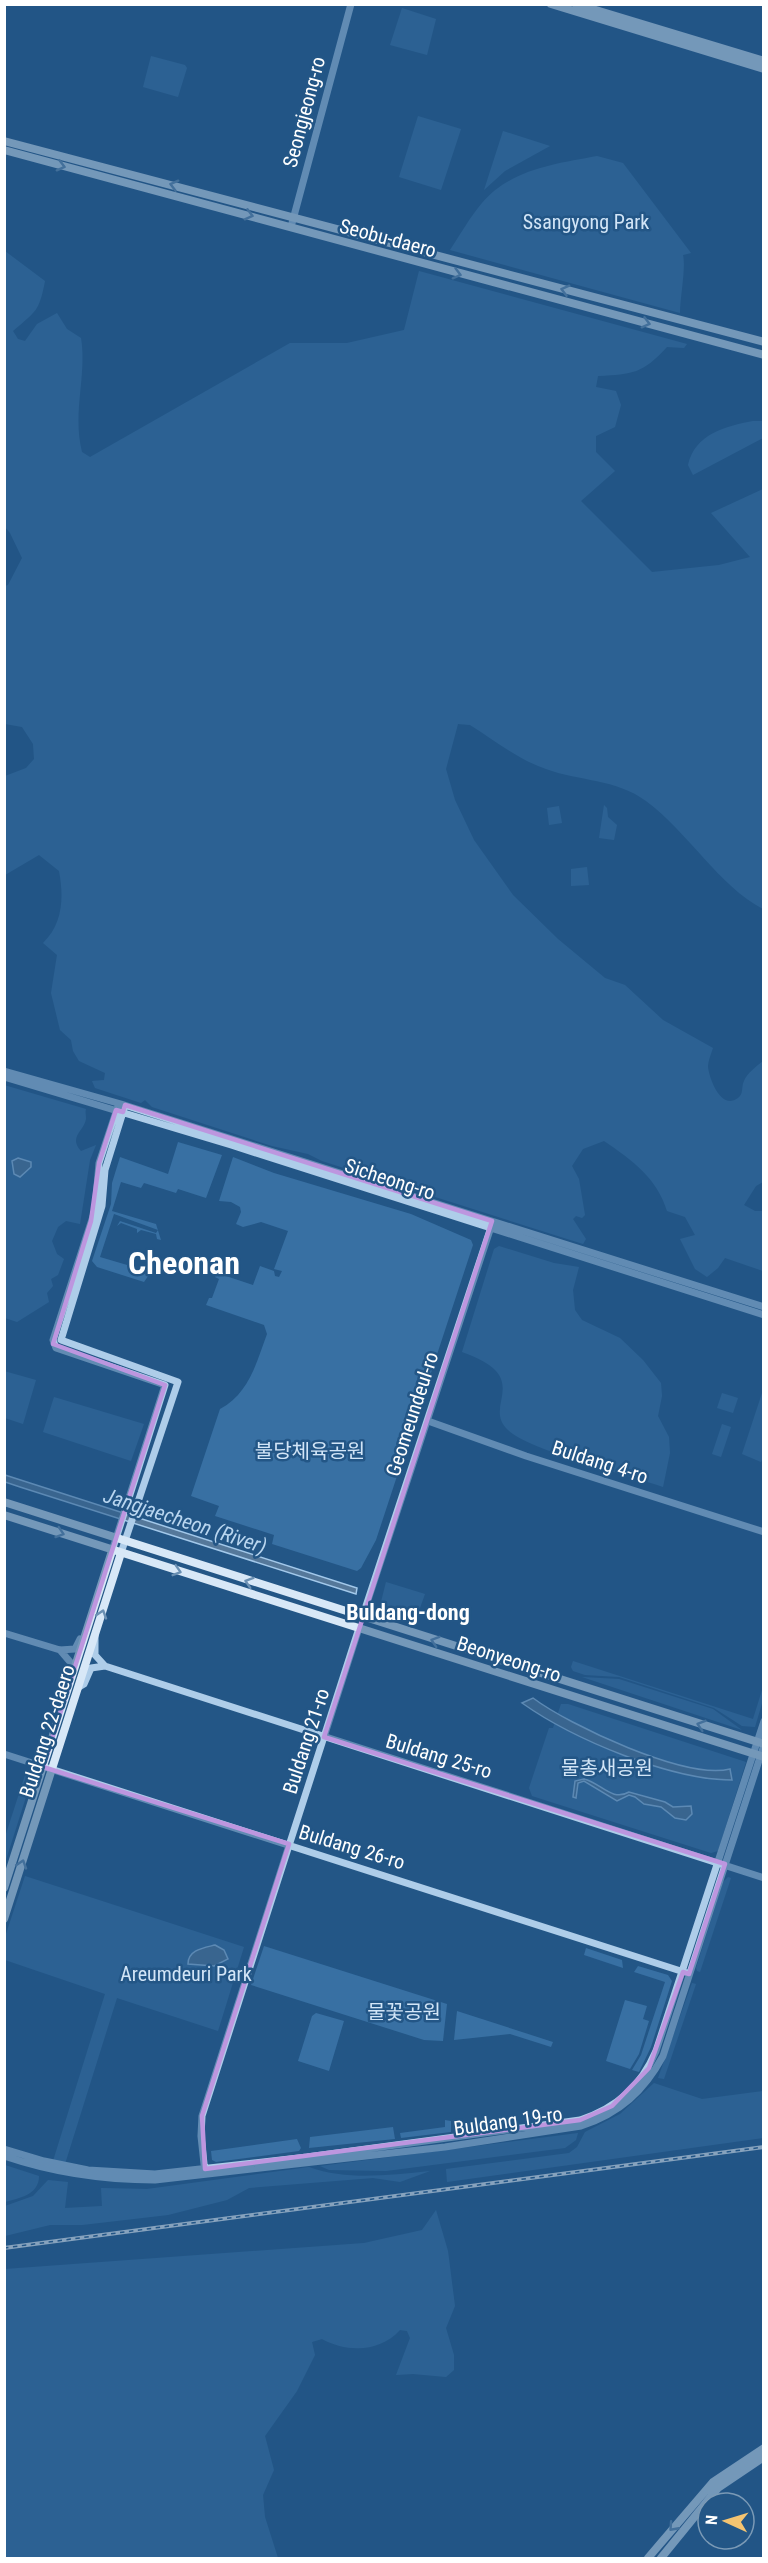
<svg xmlns="http://www.w3.org/2000/svg" width="768" height="2563" font-family="'Roboto Condensed','Noto Sans KR',sans-serif">
	<style>
		.green { fill: #3870a3 }
		.water { fill: #55789a; stroke: #a2c8ea; stroke-width: 1.5 }
		.lines { fill: none; stroke-linecap: round; stroke-linejoin: round }
		.tertiary { stroke: #aecde9; stroke-width: 7 }
		.secondary { stroke: #d8e8f7; stroke-width: 8 }
		.rail-casing { stroke: #fff; stroke-width: 4 }
		.rail { stroke: #235686; stroke-width: 1.5; stroke-dasharray: 4.5; stroke-linecap: butt }
		.oneway { stroke: #6b90b3 }
		.marked { fill: none; stroke: #bd96df; stroke-width: 4.5; stroke-linejoin: round }
		.labels { text-anchor: middle; dominant-baseline: central; stroke-width: 5; stroke-linejoin: round; paint-order: stroke }
		.street-label { font-size: 20px; fill: #fff; stroke: #235686 }
		.park-label { font-size: 20px; fill: #d2e5f7; stroke: #235686 }
		.water-label { font-size: 21px; font-style: italic; fill: #b9d6f0; stroke: #235686 }
		.quarter-label { font-size: 22px; font-weight: bold; fill: #fff; stroke: #235686 }
		.town-label { font-size: 32px; font-weight: bold; fill: #fff; stroke: #235686 }
	</style>
	<rect width="100%" height="100%" fill="#235686"/>
	<!-- green -->
	<path class="green" d="M402,8L436,19L427,55L390,45Z
		M151,56L185,65L187,68L178,97L143,87Z
		M418,116L461,129L441,190L399,177Z
		M503,131L550,146L505,171L484,190Z
		M597,156L623,163L691,253L683,255C686,268 680,297 680,313L450,250C460,235 470,217 482,203C511,169 555,164 597,156Z
		M5,251L45,281C39,312 36,311 13,331L18,339L25,341L37,324L57,313L67,329L81,338C87,376 72,413 82,452L90,457L290,343H347L404,330L419,271L687,344L684,348L667,347C642,374 633,374 598,376L596,387L616,391L621,405L615,427L596,436V452L615,471L581,501L652,572L719,565L750,557L711,513L763,489V909C719,886 688,832 646,801C617,779 578,781 546,769C519,760 494,740 470,725L458,724L446,769L455,800L474,840L513,895L558,939L605,978L625,985L663,1020L713,1048C711,1054 708,1061 708,1067C709,1078 721,1111 738,1098C744,1094 741,1087 744,1081C747,1073 757,1066 763,1061V1182L756,1186L744,1205L755,1211H763V1271L725,1258L718,1268L707,1277L695,1269L680,1239L695,1235L685,1217L667,1211C657,1178 632,1160 604,1141L583,1149L572,1166L579,1179L585,1215L582,1218L576,1216L573,1219L586,1239L583,1244L322,1161L308,1154L272,1146L152,1107L145,1100L141,1103L95,1088L92,1081L104,1080L105,1073L79,1061L73,1051L71,1040L60,1030L51,993L57,955L43,943C63,924 64,897 59,871L39,855L5,875V776L26,768L34,759L33,744L22,727L5,724V586L8,585L22,558L10,533L5,527Z
		M753,421H763V438L693,475L688,465C695,434 726,426 753,421Z
		M604,805L607,808L608,817L617,825L614,840L599,838Z
		M559,806L562,823L549,825L547,808Z
		M587,867L589,885L571,886V869Z
		M4,1085L86,1109C85,1112 86,1115 86,1119C84,1131 68,1137 81,1151L96,1145L90,1160L80,1224L66,1221L58,1227L52,1241L57,1254L64,1259L58,1275L51,1279L53,1286L47,1293L49,1302L17,1322L5,1318Z
		M178,1142L222,1155L206,1198L178,1189L176,1193L144,1183L141,1188L121,1182L112,1211L156,1224L161,1240L157,1239L156,1234L141,1230L137,1233V1229L121,1223L117,1226L120,1221L156,1233L158,1230L114,1214L100,1257L151,1272L144,1282L97,1267L92,1261L111,1204L112,1183L120,1157L168,1174Z
		M233,1157L274,1173L411,1214L471,1240L473,1245L376,1540L361,1568L357,1571L272,1544L274,1535L215,1516L219,1506L191,1496L220,1409C249,1393 256,1364 267,1334L264,1325L206,1305L209,1298H212L219,1279L215,1277L217,1273L253,1285L260,1266L274,1271L275,1276L279,1277L282,1271L274,1269L288,1231L261,1222L243,1227L236,1224L241,1212L240,1207L231,1202L219,1201Z
		M499,1246L554,1263L579,1267L573,1290L575,1310L582,1320L620,1338L643,1360L661,1383L662,1396L658,1416L669,1437L670,1453L663,1487C629,1475 530,1451 508,1430C481,1405 536,1378 462,1352L494,1249Z
		M4,1371L36,1380L23,1424L5,1418Z
		M763,1390L764,1455L761,1462L742,1454Z
		M722,1393L738,1398L733,1413L717,1408Z
		M54,1397L144,1424L131,1461L43,1432Z
		M722,1424L731,1427L721,1457L712,1454Z
		M386,1582L425,1594L416,1619L386,1610L380,1606Z
		M573,1661L753,1719L763,1687V1700L755,1727L742,1726L714,1708L619,1677L585,1675L573,1671L571,1667Z
		M582,1677L619,1679L713,1709L742,1730Z
		M561,1704H568L746,1762L718,1851L711,1853L532,1796L529,1788L549,1728H553Z
		M26,1772L32,1778L5,1863V1837Z
		M25,1876L244,1947L218,2031L117,1998L65,2164L53,2161L105,1994L5,1960V1937Z
		M728,1877L731,1878L700,1972L697,1971L696,1968L723,1882Z
		M264,1946L447,2004L443,2041L424,2040L251,1985Z
		M586,1948L622,1960L623,1968L584,1955Z
		M638,1966L668,1975L672,1981L651,2047L639,2072L632,2070L641,2055L665,1982L634,1972Z
		M692,1983L696,1984L664,2079L658,2078Z
		M625,2000L647,2006L643,2019L649,2021L639,2054L630,2069L606,2061Z
		M457,2011L553,2042L551,2047L510,2034L454,2040Z
		M316,2013L344,2021L329,2071L298,2061L312,2016Z
		M654,2083L702,2099L763,2091V2138L447,2182L446,2169L569,2153L577,2147L585,2132L620,2114Z
		M445,2120L451,2121V2132L401,2138L400,2133L445,2127Z
		M393,2127L395,2139L309,2148L310,2137Z
		M578,2133L576,2140L565,2148L386,2171L329,2170L320,2166Z
		M297,2139L301,2148L299,2151L216,2162L212,2160L211,2151Z
		M5,2165L39,2176C39,2195 19,2198 5,2202Z
		M309,2167C347,2181 390,2175 430,2171L400,2182L373,2178L249,2188L227,2200L168,2215L82,2225H50L5,2236V2206L33,2196L48,2180L68,2182L65,2208L102,2206L101,2188L147,2189Z
		M436,2210L448,2251L455,2306L446,2328L454,2355V2370L446,2377L413,2374L396,2375L410,2338L407,2331L400,2330C380,2352 348,2353 322,2339L312,2342L315,2355L297,2391L265,2436L274,2470L263,2495L265,2517L278,2558H5V2269L364,2243L422,2230Z"/>
	<!-- water -->
	<path class="water" d="M18,1158L31,1162V1167L20,1177L14,1174L12,1161Z
		M5,1475L357,1588L356,1594L20,1487L5,1482Z
		M533,1698C569,1725 685,1780 730,1769L732,1780C670,1780 573,1739 522,1703Z
		M584,1779C601,1783 612,1802 629,1792L665,1802L673,1807L691,1806L692,1814L686,1820L675,1818L661,1807L644,1804L635,1797L629,1795L617,1801L584,1781L578,1783L576,1798L573,1797L575,1781Z
		M215,1945L224,1950L228,1959L214,1966L188,1964C188,1950 203,1948 215,1945Z"/>
	<g class="lines">
		<!-- tertiary -->
		<path class="tertiary" d="M291,227L351,4
			M4,1071L121,1104L764,1307
			M4,1077L231,1145L764,1315
			M428,1421L526,1456L764,1532
			M112,1551L165,1385L56,1348L53,1340L95,1210L99,1163L118,1106
			M121,1553L178,1382L61,1340L102,1206L105,1170L124,1109
			M362,1618L491,1227
			M4,1633L60,1650L75,1649L80,1639
			M95,1635V1655L105,1666
			M60,1650L71,1663L70,1673
			M79,1687L84,1684L91,1668L105,1666L764,1878
			M4,1754L687,1973
			M4,2149L44,2161L88,2170L155,2174L307,2157L580,2120C617,2108 641,2086 656,2051L764,1721
			M4,2156C54,2173 103,2180 155,2180L445,2147L581,2126C620,2113 644,2091 663,2056L764,1745
			M205,2173L201,2136L202,2116L359,1628"/>
		<!-- secondary -->
		<path class="secondary" d="M551,4L764,69
			M576,4L764,61
			M4,141L764,342
			M4,150L764,355
			M4,1502L764,1744
			M4,1515L764,1757
			M4,1888L112,1551
			M4,1919L121,1553
			M648,2558L713,2482L764,2448
			M661,2558L718,2488L764,2457"/>
		<defs>
			<path id="rail" d="M4,2248L764,2147"/>
		</defs>
		<!-- rail casing -->
		<use href="#rail" class="rail-casing"/>
		<!-- rail -->
		<use href="#rail" class="rail"/>
	</g>
	<!-- one-way arrows -->
	<defs><path id="oneway-chevron" d="M-2-3.5L2.5 0L-2 3.5" fill="none" stroke-width="1.6" stroke-linecap="round" stroke-linejoin="round" transform="scale(1.5)"/></defs>
	<g class="oneway">
		<use href="#oneway-chevron" transform="translate(61 166) rotate(15)"/>
		<use href="#oneway-chevron" transform="translate(174 185) rotate(-165)"/>
		<use href="#oneway-chevron" transform="translate(249 215) rotate(15)"/>
		<use href="#oneway-chevron" transform="translate(457 274) rotate(15)"/>
		<use href="#oneway-chevron" transform="translate(565 290) rotate(-165)"/>
		<use href="#oneway-chevron" transform="translate(646 323) rotate(15)"/>
		<use href="#oneway-chevron" transform="translate(60 1533) rotate(18)"/>
		<use href="#oneway-chevron" transform="translate(177 1571) rotate(17)"/>
		<use href="#oneway-chevron" transform="translate(249 1582) rotate(-162)"/>
		<use href="#oneway-chevron" transform="translate(102 1614) rotate(-72)"/>
		<use href="#oneway-chevron" transform="translate(435 1641) rotate(-162)"/>
		<use href="#oneway-chevron" transform="translate(701 1725) rotate(-163)"/>
		<use href="#oneway-chevron" transform="translate(22 1864) rotate(-72)"/>
		<use href="#oneway-chevron" transform="translate(673 2527) rotate(132)"/>
	</g>
	<!-- marked area -->
	<path d="M0 0H768V2563H0ZM125,1105L492,1221L324,1737L725,1864L689,1974L683,1972L649,2068L612,2106L580,2120L205,2169L202,2116L289,1844L43,1767L165,1385L53,1344L91,1221L99,1163L116,1110L123,1112Z" fill="#235686" fill-opacity=".55" fill-rule="evenodd"/>
	<path class="marked" d="M125,1105L492,1221L324,1737L725,1864L689,1974L683,1972L649,2068L612,2106L580,2120L205,2169L202,2116L289,1844L43,1767L165,1385L53,1344L91,1221L99,1163L116,1110L123,1112Z"/>
	<g class="labels">
		<!-- street labels -->
		<g class="street-label">
			<text transform="translate(304 112) rotate(-75)">Seongjeong-ro</text>
			<text transform="translate(388 238) rotate(15)">Seobu-daero</text>
			<text transform="translate(390 1179) rotate(18)">Sicheong-ro</text>
			<text transform="translate(412 1414) rotate(-72)">Geomeundeul-ro</text>
			<text transform="translate(600 1462) rotate(18)">Buldang 4-ro</text>
			<text transform="translate(509 1659) rotate(18)">Beonyeong-ro</text>
			<text transform="translate(47 1731) rotate(-72)">Buldang 22-daero</text>
			<text transform="translate(306 1741) rotate(-72)">Buldang 21-ro</text>
			<text transform="translate(439 1756) rotate(17)">Buldang 25-ro</text>
			<text transform="translate(352 1847) rotate(17)">Buldang 26-ro</text>
			<text transform="translate(508 2121) rotate(-8)">Buldang 19-ro</text>
		</g>
		<!-- park labels -->
		<g class="park-label">
			<text x="586" y="222">Ssangyong Park</text>
			<text x="310" y="1451">불당체육공원</text>
			<text x="607" y="1768">물총새공원</text>
			<text x="186" y="1974">Areumdeuri Park</text>
			<text x="404" y="2012">물꽃공원</text>
		</g>
		<!-- water labels -->
		<g class="water-label">
			<text transform="translate(185 1521) rotate(18)">Jangjaecheon (River)</text>
		</g>
		<!-- quarter labels -->
		<g class="quarter-label">
			<text x="408" y="1612">Buldang-dong</text>
		</g>
		<!-- town labels -->
		<g class="town-label">
			<text x="184" y="1263">Cheonan</text>
		</g>
	</g>
	<!-- border -->
	<rect width="768" height="2563" fill="none" stroke="#ffffff" stroke-width="12"/>
	<!-- north arrow -->
	<g transform="translate(726 2521) rotate(274)"><circle r="28" fill="#235686" stroke="#7b9ab6" stroke-width="1.5"/>
	<path d="M0-4.5L10 22L0 15L-10 22Z" fill="#f4c471"/>
	<text y="-9" font-size="16" font-weight="bold" text-anchor="middle" fill="#ffffff">N</text>
	</g>
</svg>
